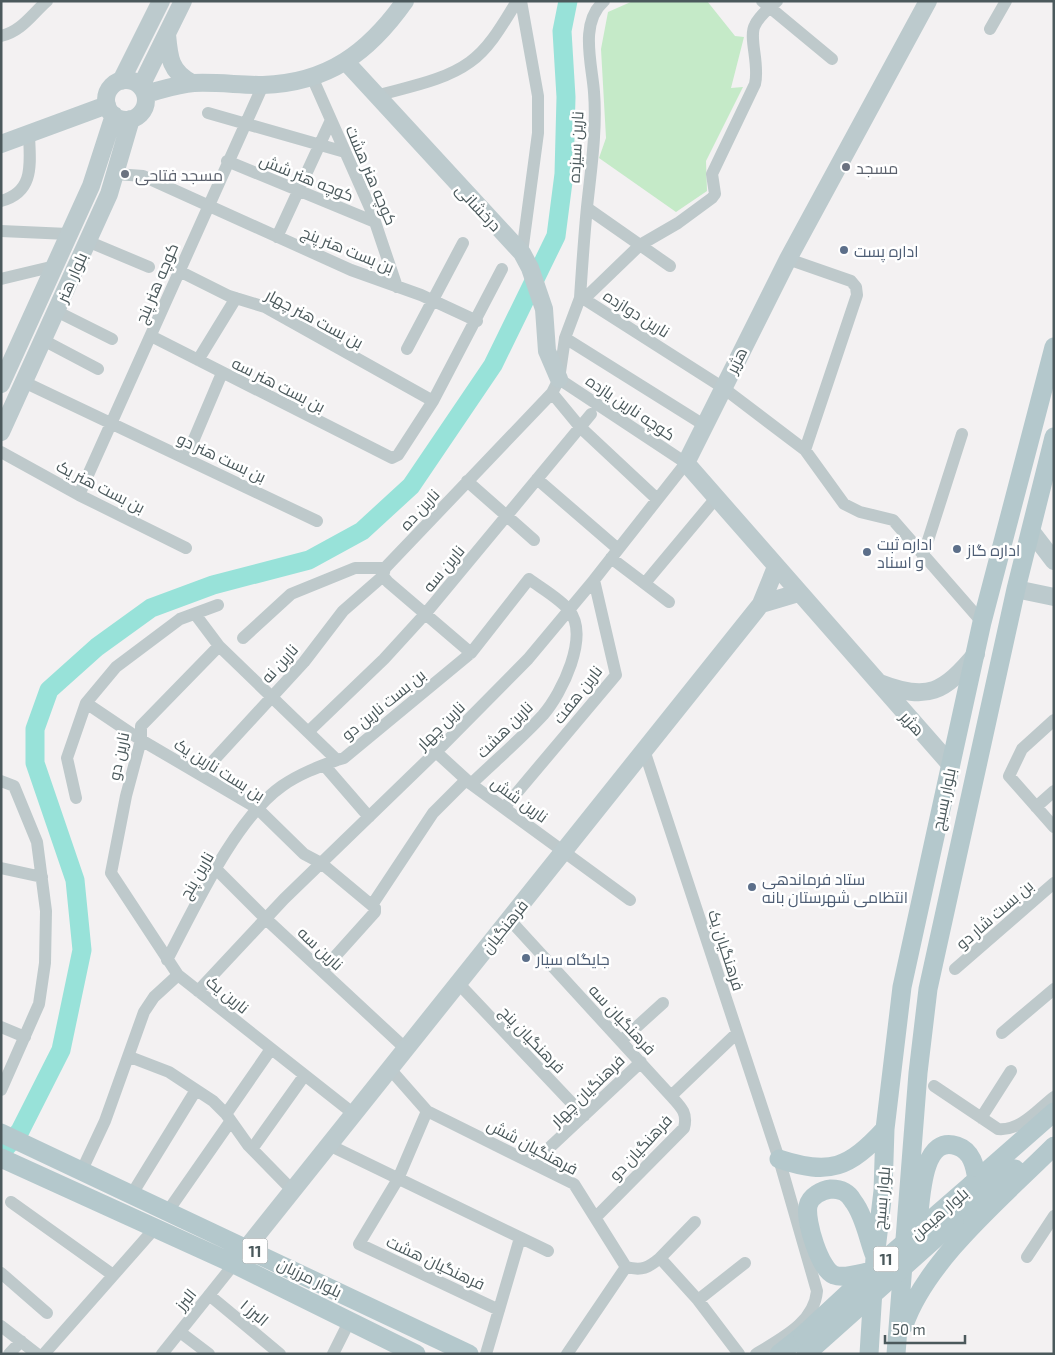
<svg xmlns="http://www.w3.org/2000/svg" width="1055" height="1355" font-family="'Exo 2',Cairo,sans-serif">
	<style>
		.green { fill: #c5eac8 }
		.lines { fill: none; stroke-linecap: round; stroke-linejoin: round }
		.river { stroke: #98e2d9; stroke-width: 19 }
		.street { stroke: #bec9cb; stroke-width: 12 }
		.secondary { stroke: #bccacd; stroke-width: 18 }
		.primary { stroke: #b4c8cc; stroke-width: 19 }
		.primary-bridge { stroke: #b4c8cc; stroke-width: 19 }
		.worship-dot { fill: #6b7280; stroke: #fff; stroke-width: 2 }
		.service-dot { fill: #5c6f8a; stroke: #fff; stroke-width: 2 }
		.labels { text-anchor: middle; dominant-baseline: central; stroke-width: 5; stroke-linejoin: round; paint-order: stroke }
		.shield { fill: #fff; stroke: #818b8d; stroke-width: 1 }
		.shield-label { font-size: 15px; font-weight: bold; fill: #4b595c }
		.street-label { font-size: 16px; fill: #4b595c; stroke: #fff }
		.worship-label { font-size: 16px; fill: #5b616d; stroke: #fff; text-anchor: start }
		.service-label { font-size: 16px; fill: #4e5e75; stroke: #fff; text-anchor: start }
	</style>
	<rect width="100%" height="100%" fill="#f3f1f2"/>
	<!-- green -->
	<path class="green" d="M633,1H707L735,36L744,37L731,88L743,87L706,161L707,191L676,212L599,158L606,138L601,49L608,12Z"/>
	<g class="lines">
		<!-- river -->
		<path class="river" d="M1,1153L20,1131L61,1050L82,950L75,880L35,763V729L49,690L97,647L151,608L213,585L309,560L362,531L411,486L493,365L556,236L564,174L566,97L562,31L568,1"/>
		<!-- street -->
		<path class="street" d="M521,1L538,96V133L522,253
			M762,1L832,59
			M990,29L1006,1
			M1,36C22,31 32,14 47,1
			M312,77L371,210L397,287
			M376,96C407,87 444,81 470,62C490,48 504,22 517,1
			M208,113L345,152
			M227,161L375,222
			M116,174L143,176L351,270L421,295L477,321
			M1,201C35,192 30,163 29,135
			M587,208L670,266
			M1,231L68,234
			M277,237L331,120
			M87,241L149,267
			M788,259L851,281L856,287L857,295L805,450
			M179,271L229,296L265,307L433,401
			M1,279L55,266
			M580,298C582,268 584,237 587,207C591,169 597,130 594,92C592,64 579,23 604,1
			M584,299L640,245L678,223L712,198L715,194L712,174L755,84C760,64 748,37 755,25C759,16 769,8 777,1
			M56,311L112,339
			M151,336L392,458L398,455L433,401L502,269
			M565,338L704,425
			M43,340L98,369
			M407,349L463,243
			M198,360L236,298
			M24,382L317,521
			M552,393L580,427L657,499
			M1,452L79,495L186,548
			M186,458L222,373
			M537,479L618,549
			M467,481L534,540
			M79,495L263,85
			M923,556L962,434
			M611,558L669,602
			M645,583L716,498
			M195,614L219,646L337,760L344,758L471,653L529,579C541,588 559,598 569,610C590,636 562,693 543,715C521,739 495,761 471,784
			M243,638L291,594L355,568H385
			M219,646L141,726V740L126,796L111,873L178,975L354,1114
			M471,653L388,582L383,576L385,568L552,393L559,379L565,338L580,298L584,299L722,387L805,450L844,504L860,512L893,520L982,622
			M86,703L141,740L257,808L304,854L321,863L375,908V912L322,971
			M1054,720L1022,749L1009,776L1054,827
			M308,732L384,659L426,613L591,414
			M644,750L779,1159L817,1291C814,1323 782,1338 756,1354
			M436,752L471,784L630,900
			M324,765L369,817
			M201,774L304,662L343,611L383,576
			M1,781L14,786L37,842L46,911L45,963L39,1004L1,1090
			M76,798L67,758L86,703L116,667L180,619L218,605
			M1036,807L1054,791
			M504,808L616,675L594,580
			M1,868L42,877
			M216,869L266,919L406,1049
			M372,905L433,813L466,780
			M509,919L671,1096
			M167,960C194,909 235,819 282,786C299,774 318,767 337,760
			M955,969L1054,883
			M458,983L584,1116
			M198,991L284,899L442,746L528,659L594,580L686,463L559,379
			M1,1027L25,1037
			M1002,1033L1054,989
			M621,1041L663,1003
			M130,1057L169,1072L213,1101L226,1114L248,1145L293,1191
			M390,1069L427,1111L574,1184L626,1267L567,1354
			M934,1086L998,1129C1021,1131 1037,1110 1054,1097
			M427,1111L398,1179L359,1244L499,1310
			M226,1114L271,1049
			M981,1118L1011,1071
			M329,1145L548,1251
			M252,1149L304,1076
			M533,1163L641,1062
			M82,1170L105,1121L144,1012L154,997L178,975
			M132,1194L196,1090
			M11,1202L113,1275
			M168,1211L230,1122
			M596,1217L684,1128C688,1113 681,1107 671,1096L737,1033
			M1027,1257L1054,1216
			M660,1258L695,1222
			M626,1267C642,1271 648,1268 660,1258L698,1300L739,1354
			M1,1273L47,1313
			M209,1295L280,1354
			M698,1300L745,1263
			M1,1326L37,1354
			M180,1332L209,1354
			M9,1354L21,1341
			M44,1354L155,1228
			M162,1354L234,1264
			M333,1354L349,1322
			M486,1354L520,1238"/>
		<!-- secondary -->
		<path class="secondary" d="M928,1L788,259L686,463L950,764
			M167,34C169,57 170,72 192,83
			M346,62L522,253L530,268L544,309L547,351L559,379
			M106 100a20 20 0 1 1 40 0a20 20 0 1 1-40 0Z
			M121,81L161,1
			M141,86L183,1
			M145,94C161,90 178,84 194,83C217,82 240,85 263,85C328,83 369,52 405,1
			M1,144L107,105
			M1,384L91,186L114,115
			M1,432L109,194L131,119
			M1031,531L1054,561
			M1016,589L1054,597
			M761,604L798,593
			M880,683C928,702 944,692 976,654
			M237,1260L761,604L776,567"/>
		<!-- primary -->
		<path class="primary" d="M1,1133L469,1354
			M1,1158L234,1264L416,1354
			M779,1159C830,1176 849,1168 885,1129
			M971,1185L1054,1112
			M954,1222L1015,1169
			M917,1231C921,1208 919,1133 957,1146C972,1151 975,1166 977,1180
			M872,1271C861,1273 844,1279 834,1275C820,1270 805,1221 808,1206C810,1196 822,1190 831,1189C841,1189 848,1192 853,1201C864,1215 868,1238 874,1254
			M904,1325C927,1259 1004,1196 1054,1146
			M779,1354L803,1335
			M869,1354L875,1258L883,1191L885,1129L902,987L982,622L1054,347
			M896,1354L918,1073L928,989L1016,589L1054,437"/>
		<!-- primary-bridge -->
		<path class="primary-bridge" d="M803,1335L872,1271L971,1185
			M806,1354L954,1222"/>
	</g>
	<!-- markers -->
	<g class="worship-dot">
		<circle cx="846" cy="167" r="5"/>
		<circle cx="125" cy="174" r="5"/>
	</g>
	<g class="service-dot">
		<circle cx="844" cy="250" r="5"/>
		<circle cx="957" cy="549" r="5"/>
		<circle cx="867" cy="552" r="5"/>
		<circle cx="752" cy="887" r="5"/>
		<circle cx="526" cy="958" r="5"/>
	</g>
	<g class="labels">
		<!-- shield labels -->
		<g class="shield">
			<rect x="242.5" y="1238.5" width="25" height="25" rx="4"/>
			<rect x="873.5" y="1246.5" width="25" height="25" rx="4"/>
		</g>
		<g class="shield-label">
			<text x="255" y="1251">11</text>
			<text x="886" y="1259">11</text>
		</g>
		<!-- street labels -->
		<g class="street-label">
			<text transform="translate(575 147) rotate(-87)">نارین سیزده</text>
			<text transform="translate(372 175) rotate(67)">کوچه هنر هشت</text>
			<text transform="translate(307 177) rotate(22)">کوچه هنر شش</text>
			<text transform="translate(479 207) rotate(47)">درخشانی</text>
			<text transform="translate(348 249) rotate(22)">بن بست هنر پنج</text>
			<text transform="translate(71 277) rotate(-66)">بلوار هنر</text>
			<text transform="translate(156 283) rotate(-67)">کوچه هنر پنج</text>
			<text transform="translate(637 313) rotate(32)">نارین دوازده</text>
			<text transform="translate(315 318) rotate(28)">بن بست هنر چهار</text>
			<text transform="translate(736 360) rotate(-63)">هژیر</text>
			<text transform="translate(279 384) rotate(27)">بن بست هنر سه</text>
			<text transform="translate(631 407) rotate(34)">کوچه نارین یازده</text>
			<text transform="translate(222 457) rotate(25)">بن بست هنر دو</text>
			<text transform="translate(101 486) rotate(27)">بن بست هنر یک</text>
			<text transform="translate(419 509) rotate(-47)">نارین ده</text>
			<text transform="translate(443 568) rotate(-50)">نارین سه</text>
			<text transform="translate(279 663) rotate(-48)">نارین نه</text>
			<text transform="translate(577 694) rotate(-52)">نارین هفت</text>
			<text transform="translate(383 704) rotate(-39)">بن بست نارین دو</text>
			<text transform="translate(913 723) rotate(48)">هژیر</text>
			<text transform="translate(440 725) rotate(-45)">نارین چهار</text>
			<text transform="translate(504 729) rotate(-45)">نارین هشت</text>
			<text transform="translate(118 756) rotate(-78)">نارین دو</text>
			<text transform="translate(220 769) rotate(32)">بن بست نارین یک</text>
			<text transform="translate(520 799) rotate(36)">نارین شش</text>
			<text transform="translate(943 799) rotate(-78)">بلوار بسیج</text>
			<text transform="translate(196 875) rotate(-60)">نارین پنج</text>
			<text transform="translate(994 914) rotate(-41)">بن بست شار دو</text>
			<text transform="translate(504 926) rotate(-51)">فرهنگیان</text>
			<text transform="translate(321 948) rotate(43)">نارین سه</text>
			<text transform="translate(727 950) rotate(72)">فرهنگیان یک</text>
			<text transform="translate(228 994) rotate(39)">نارین یک</text>
			<text transform="translate(623 1019) rotate(47)">فرهنگیان سه</text>
			<text transform="translate(533 1039) rotate(46)">فرهنگیان پنج</text>
			<text transform="translate(587 1090) rotate(-44)">فرهنگیان چهار</text>
			<text transform="translate(533 1146) rotate(28)">فرهنگیان شش</text>
			<text transform="translate(640 1147) rotate(-47)">فرهنگیان دو</text>
			<text transform="translate(881 1198) rotate(-85)">بلوار بسیج</text>
			<text transform="translate(939 1213) rotate(-41)">بلوار هیمن</text>
			<text transform="translate(436 1262) rotate(25)">فرهنگیان هشت</text>
			<text transform="translate(310 1277) rotate(26)">بلوار مرزبان</text>
			<text transform="translate(185 1299) rotate(-51)">البرز</text>
			<text transform="translate(255 1312) rotate(40)">البرز ۱</text>
		</g>
		<!-- worship labels -->
		<g class="worship-label">
			<text x="856" y="167">مسجد</text>
			<text x="135" y="174">مسجد فتاحی</text>
		</g>
		<!-- service labels -->
		<g class="service-label">
			<text x="854" y="250">اداره پست</text>
			<text x="877" y="543">اداره ثبت<tspan x="877" dy="18">و اسناد</tspan></text>
			<text x="967" y="549">اداره گاز</text>
			<text x="762" y="878">ستاد فرماندهی<tspan x="762" dy="18">انتظامی شهرستان بانه</tspan></text>
			<text x="536" y="958">جایگاه سیار</text>
		</g>
	</g>
	<!-- border -->
	<rect width="1055" height="1355" fill="none" stroke="#4b595c" stroke-width="5"/>
	<!-- scale -->
	<path d="M885 1335v8h80v-8" fill="none" stroke="#4b595c" stroke-width="2.5"/>
	<text x="892" y="1335" font-size="15" fill="#4b595c" stroke="#ffffff" stroke-width="4" paint-order="stroke">50 m</text>
</svg>
